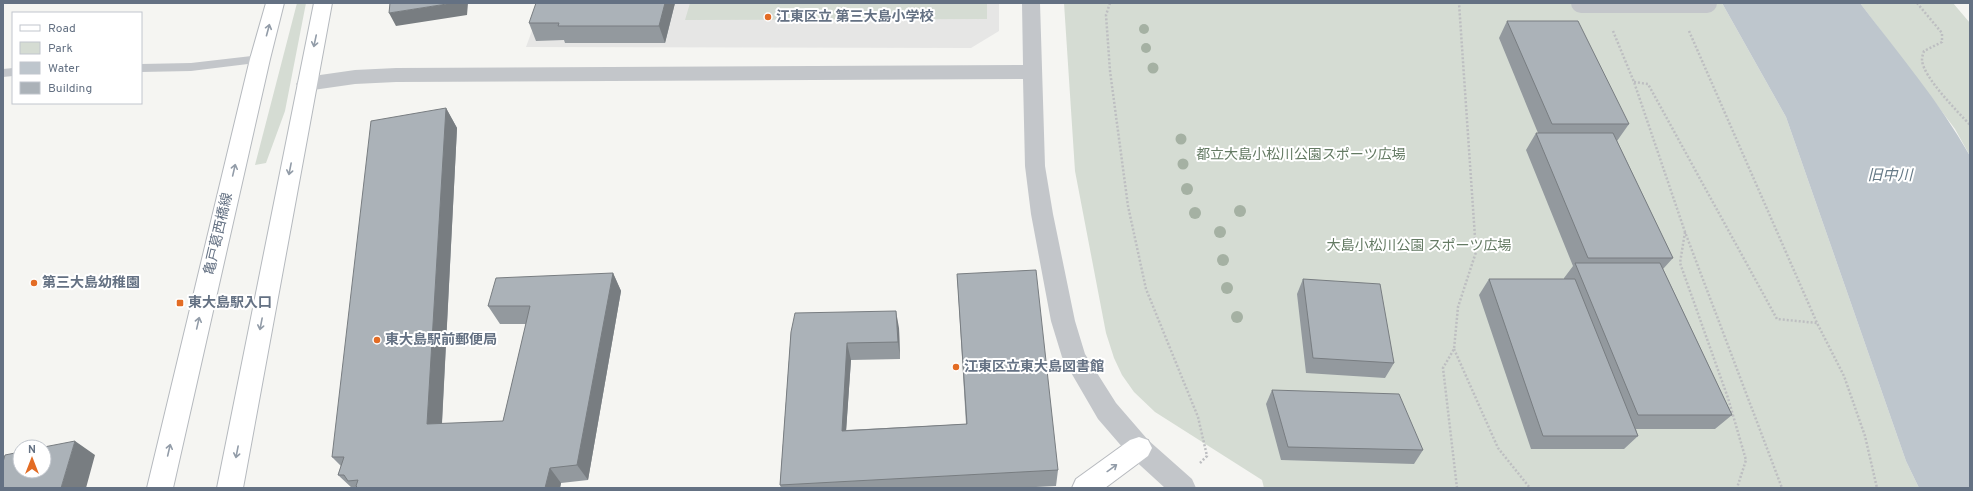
<svg xmlns="http://www.w3.org/2000/svg" width="1973" height="491" font-family="Overpass,'Noto Sans JP',sans-serif">
	<style>
		.built { fill: #e6e6e5 }
		.green { fill: #d5dcd3 }
		.water { fill: #bec6cd }
		.lines { fill: none; stroke-linecap: round; stroke-linejoin: round }
		.secondary-casing { stroke: #b5b9be; stroke-width: 2 }
		.primary-casing { stroke: #b6b9be; stroke-width: 2 }
		.path { stroke: #bdbec1; stroke-width: 2.5; stroke-dasharray: 2 2; stroke-linecap: butt }
		.service { fill: #c3c6ca; fill-rule: evenodd }
		.tertiary { fill: #c3c6ca; fill-rule: evenodd }
		.secondary { fill: #fff; fill-rule: evenodd }
		.primary { fill: #fff; fill-rule: evenodd }
		.pedestrian-bridge { stroke: #c3c6ca; stroke-width: 20 }
		.tree { fill: #a5b1a3 }
		.wall { fill: #93999e }
		.shaded-wall { fill: #787d81 }
		.building { fill: #abb2b8; stroke: #787d81 }
		.oneway { stroke: #929ca8 }
		.poi-dot { fill: #e36c24; stroke: #fff; stroke-width: 1.5 }
		.labels { text-anchor: middle; dominant-baseline: central; stroke-width: 4; stroke-linejoin: round; paint-order: stroke }
		.poi-label { font-size: 14px; font-weight: bold; fill: #647183; stroke: #fff; text-anchor: start }
		.park-label { font-size: 14px; fill: #647a63; stroke: #fff }
		.street-label { font-size: 14px; fill: #647183; stroke: #fff }
		.water-label { font-size: 15px; font-style: italic; fill: #657986; stroke: #fff }
	</style>
	<rect width="100%" height="100%" fill="#f5f5f2"/>
	<!-- built -->
	<path class="built" d="M542,3H999V31L971,48L526,47Z"/>
	<!-- green -->
	<path class="green" d="M297,3H306L285,111L266,163L255,165Z
		M690,3H987V19L685,20Z
		M1064,3H1722L1786,117L1906,461L1919,488H1264L1262,480L1155,412L1134,392L1122,375L1114,358L1106,333L1075,171Z
		M1860,3H1953L1970,23V156L1955,129Z"/>
	<!-- water -->
	<path class="water" d="M1722,3H1860C1898,53 1939,101 1970,156V488H1919L1906,461L1786,117Z"/>
	<g class="lines">
		<defs>
			<path id="secondary" d="M266,3H284L270,59L173,488H147L250,59Z
				M314,3H332L243,488H217Z"/>
			<path id="primary" d="M1139,437L1148,440L1152,448L1148,456L1105,488H1072L1076,479L1130,440Z"/>
		</defs>
		<!-- secondary casing -->
		<use href="#secondary" class="secondary-casing"/>
		<!-- primary casing -->
		<use href="#primary" class="primary-casing"/>
		<!-- path -->
		<path class="path" d="M1110,3L1106,15L1110,71L1128,206L1146,289L1198,417L1207,456L1199,464
			M1917,3L1942,33V42L1924,51C1923,54 1922,57 1922,60C1923,77 1958,112 1970,125
			M1613,31L1634,82L1685,232L1782,488
			M1689,31L1817,323L1844,376L1865,436L1877,488
			M1634,82L1648,84L1777,319L1817,323
			M1685,232L1680,263L1728,398L1746,460L1737,488
			M1454,349L1498,448L1530,488
			M1457,488L1443,368L1454,349L1458,307L1476,252L1459,3"/>
		<!-- service -->
		<path class="service" d="M260,55L264,56L266,59L264,62L191,71L141,72V64L191,63Z
			M13,68V76L3,77V69Z"/>
		<!-- tertiary -->
		<path class="tertiary" d="M1022,3H1040L1045,166L1053,214L1075,321L1085,354L1116,403L1148,440L1192,479L1196,488H1165L1130,456L1098,419L1062,357L1051,321L1031,214L1025,166L1023,79L396,82L355,84L306,91L299,89L296,84L299,79L306,77L355,70L396,68L1023,65Z"/>
		<!-- secondary -->
		<use href="#secondary" class="secondary"/>
		<!-- primary -->
		<use href="#primary" class="primary"/>
		<!-- pedestrian-bridge -->
		<path class="pedestrian-bridge" d="M1581,3H1707"/>
	</g>
	<!-- trees -->
	<g class="tree">
		<circle cx="1144" cy="29" r="5"/>
		<circle cx="1146" cy="48" r="5"/>
		<circle cx="1153" cy="68" r="5.5"/>
		<circle cx="1181" cy="139" r="5.5"/>
		<circle cx="1183" cy="164" r="5.5"/>
		<circle cx="1187" cy="189" r="6"/>
		<circle cx="1240" cy="211" r="6"/>
		<circle cx="1195" cy="213" r="6"/>
		<circle cx="1220" cy="232" r="6"/>
		<circle cx="1223" cy="260" r="6"/>
		<circle cx="1227" cy="288" r="6"/>
		<circle cx="1237" cy="317" r="6"/>
	</g>
	<!-- wall -->
	<path class="wall" d="M675,3L665,43H565L564,40L536,41L529,23Z
		M1507,21L1629,124L1617,141L1673,258L1663,269L1732,415L1715,429H1636L1638,436L1624,449H1531L1479,295L1489,279H1564V278L1573,266L1526,150L1536,133H1538L1499,38Z
		M446,108L457,128L442,424L503,421L526,324H500L488,306L613,273L621,291L588,480L561,483L560,488H352L338,475L341,466L332,457Z
		M957,274L1058,470L1056,486L1014,488H781L780,485L791,332L899,328L900,359L851,360L846,430L966,424Z
		M1303,279L1394,363L1385,378L1306,373L1297,294Z
		M1272,390L1423,450L1414,464L1281,460L1266,404Z"/>
	<!-- shaded-wall -->
	<path class="shaded-wall" d="M453,3H468L467,15L396,26L389,13Z
		M665,3H675L665,43L659,26Z
		M446,108L457,128L441,440L427,424Z
		M613,273L621,291L588,480L577,465Z
		M896,311L899,328L900,359L898,342Z
		M847,343L851,360L845,447L842,431Z
		M75,441L95,455L86,488H61Z
		M550,468L561,483L560,488H545Z"/>
	<!-- building -->
	<path class="building" d="M390,3H453L389,13Z
		M536,3H665L659,26H558L559,23H529Z
		M1507,21H1578L1629,124H1552Z
		M446,108L427,424L503,421L530,306H488L496,278L613,273L577,465L550,468L545,488H358L356,486L358,480L348,481L344,475H338L344,457H332L371,121Z
		M1536,133H1613L1673,258H1588Z
		M1575,263H1660L1732,415H1638Z
		M1036,270L1058,470L780,485L791,332L795,313L896,311L898,342L847,343L842,431L967,424L957,274Z
		M1303,279L1380,284L1394,363L1313,358Z
		M1489,279H1575L1638,436H1543Z
		M1272,390L1399,394L1423,450L1288,447Z
		M75,441L61,488H3V462L5,455L20,452V471H44V447Z"/>
	<!-- one-way arrows -->
	<defs><path id="oneway-shaft" d="M-6 0H5M1.5-3L5.5 0L1.5 3" fill="none" stroke-width="1.6" stroke-linecap="round" stroke-linejoin="round"/></defs>
	<g class="oneway">
		<use href="#oneway-shaft" transform="translate(268 30) rotate(-75)"/>
		<use href="#oneway-shaft" transform="translate(315 41) rotate(102)"/>
		<use href="#oneway-shaft" transform="translate(290 169) rotate(101)"/>
		<use href="#oneway-shaft" transform="translate(234 170) rotate(-77)"/>
		<use href="#oneway-shaft" transform="translate(198 323) rotate(-77)"/>
		<use href="#oneway-shaft" transform="translate(261 324) rotate(101)"/>
		<use href="#oneway-shaft" transform="translate(169 450) rotate(-77)"/>
		<use href="#oneway-shaft" transform="translate(237 452) rotate(101)"/>
		<use href="#oneway-shaft" transform="translate(1112 468) rotate(-36)"/>
	</g>
	<!-- markers -->
	<g class="poi-dot">
		<circle cx="768" cy="17" r="4"/>
		<circle cx="34" cy="283" r="4"/>
		<rect x="176" y="299" width="8" height="8" rx="2"/>
		<circle cx="377" cy="340" r="4"/>
		<circle cx="956" cy="367" r="4"/>
	</g>
	<g class="labels">
		<!-- poi labels -->
		<g class="poi-label">
			<text x="776" y="17">江東区立 第三大島小学校</text>
			<text x="42" y="283">第三大島幼稚園</text>
			<text x="188" y="303">東大島駅入口</text>
			<text x="385" y="340">東大島駅前郵便局</text>
			<text x="964" y="367">江東区立東大島図書館</text>
		</g>
		<!-- park labels -->
		<g class="park-label">
			<text x="1301" y="155">都立大島小松川公園スポーツ広場</text>
			<text x="1419" y="246">大島小松川公園 スポーツ広場</text>
		</g>
		<!-- street labels -->
		<g class="street-label">
			<text transform="translate(219 234) rotate(-77)">亀戸葛西橋線</text>
		</g>
		<!-- water labels -->
		<g class="water-label">
			<text x="1890" y="176">旧中川</text>
		</g>
	</g>
	<!-- border -->
	<rect width="1973" height="491" fill="none" stroke="#647183" stroke-width="8"/>
	<!-- legend -->
	<rect x="12" y="12" width="130" height="92" fill="#ffffff" stroke="#c1c6cd"/>
	<rect x="20" y="25" width="20" height="6" fill="#ffffff" stroke="#c1c6cd"/>
	<text x="48" y="32" font-size="12" fill="#647183">Road</text>
	<rect x="20" y="42" width="20" height="12" fill="#d5dcd3" stroke="#c1c6cd"/>
	<text x="48" y="52" font-size="12" fill="#647183">Park</text>
	<rect x="20" y="62" width="20" height="12" fill="#bec6cd" stroke="#c1c6cd"/>
	<text x="48" y="72" font-size="12" fill="#647183">Water</text>
	<rect x="20" y="82" width="20" height="12" fill="#abb2b8" stroke="#c1c6cd"/>
	<text x="48" y="92" font-size="12" fill="#647183">Building</text>
	<!-- north arrow -->
	<g transform="translate(32 459)"><circle r="19" fill="#ffffff" stroke="#c1c6cd"/>
	<path d="M0-3L7 15L0 10L-7 15Z" fill="#e36c24"/>
	<text y="-6" font-size="11" font-weight="bold" text-anchor="middle" fill="#647183">N</text>
	</g>
</svg>
